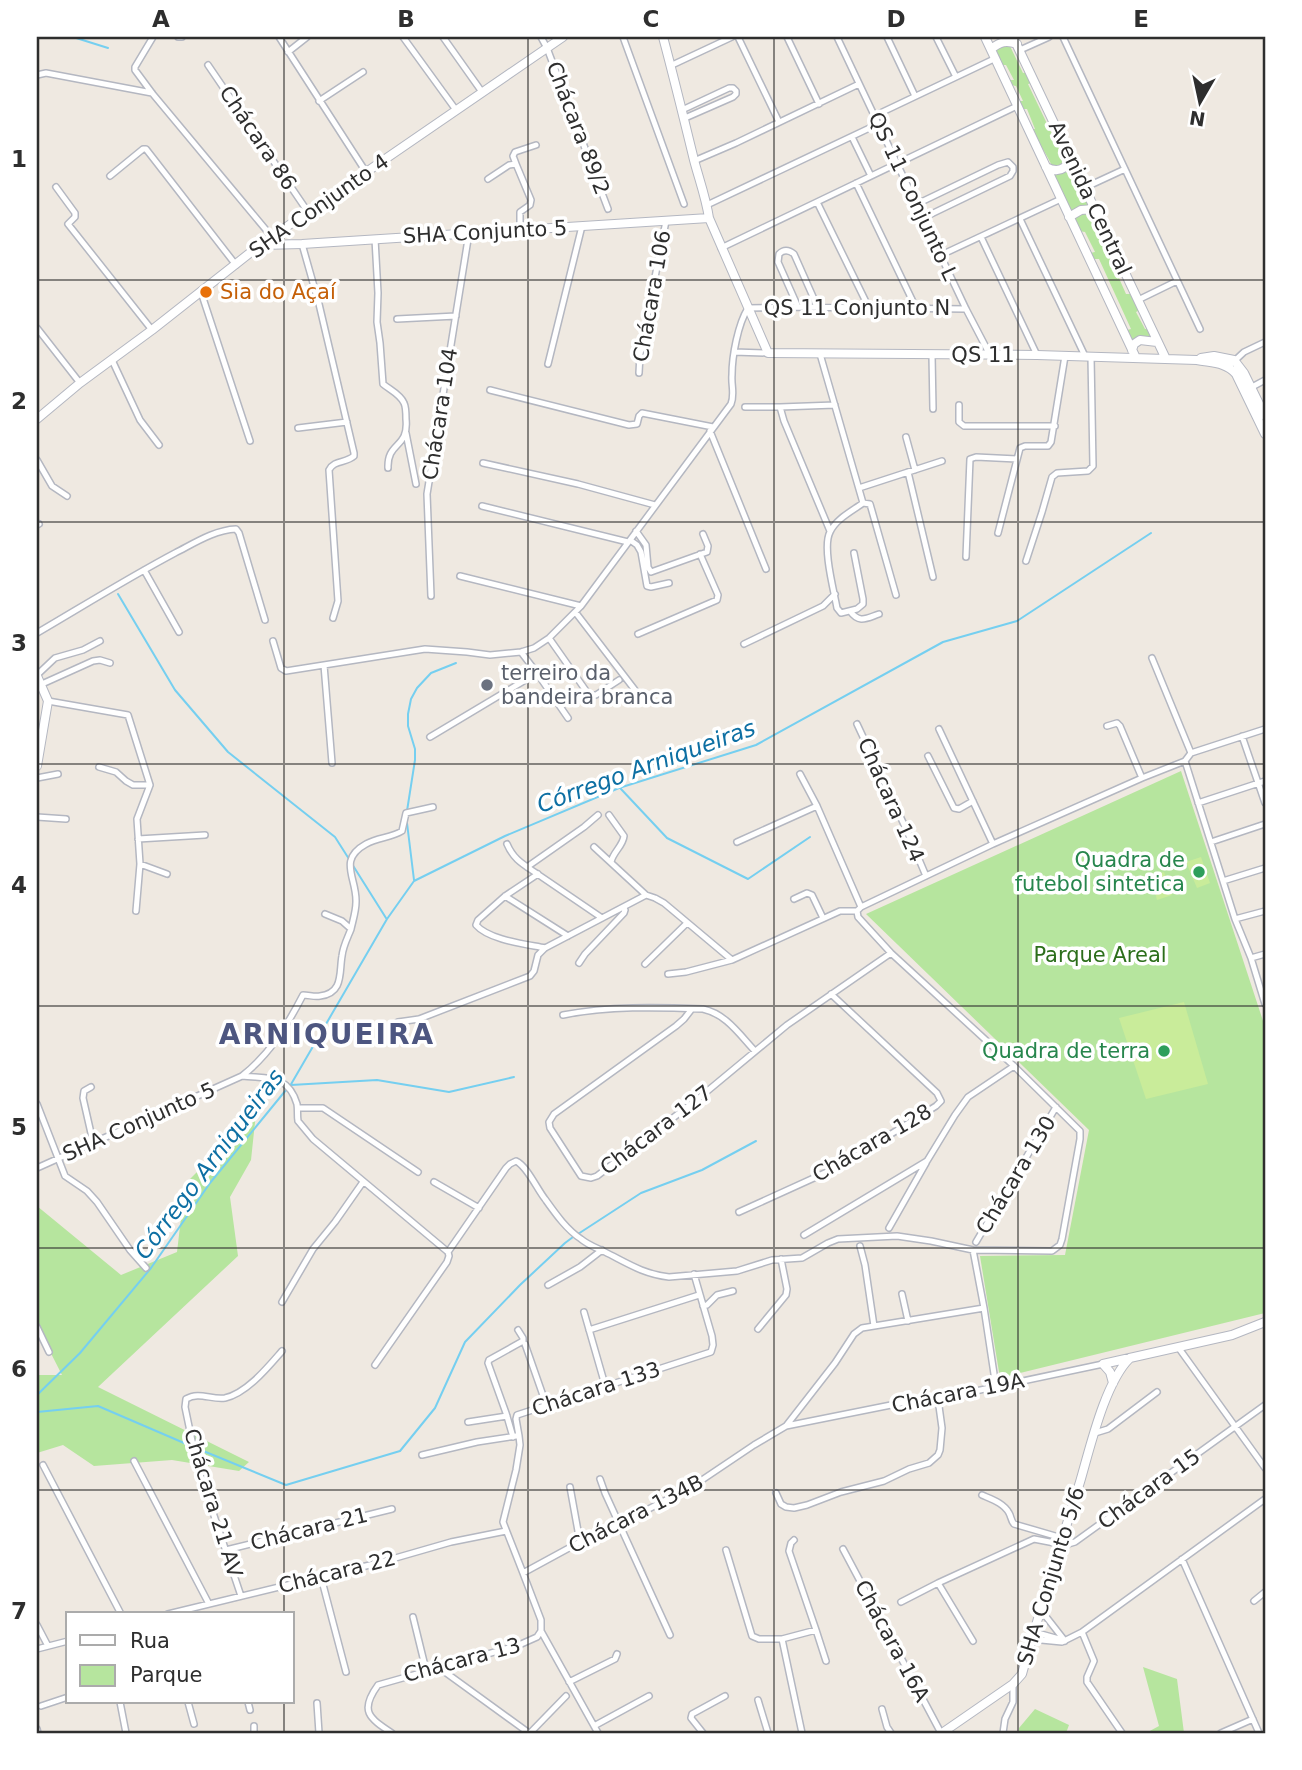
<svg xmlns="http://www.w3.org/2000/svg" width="1302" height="1770" font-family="'DejaVu Sans',sans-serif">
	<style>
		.green { fill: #b6e59e }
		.pitch { fill: #c9ec9a }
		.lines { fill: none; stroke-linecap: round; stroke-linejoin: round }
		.stream { stroke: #75cff0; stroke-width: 2 }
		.street-casing { stroke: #b4b7c1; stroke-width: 8 }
		.secondary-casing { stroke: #b4b7c1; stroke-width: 10 }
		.street { stroke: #fff; stroke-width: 5 }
		.secondary { stroke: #fff; stroke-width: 8 }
		.grid { fill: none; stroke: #2e2e2e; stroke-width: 2; stroke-opacity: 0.55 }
		.food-dot { fill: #e8710a; stroke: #fff; stroke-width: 2.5 }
		.worship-dot { fill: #6b7280; stroke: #fff; stroke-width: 2.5 }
		.leisure-dot { fill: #2e9e5b; stroke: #fff; stroke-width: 2.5 }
		.labels { text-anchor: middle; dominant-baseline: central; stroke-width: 7; stroke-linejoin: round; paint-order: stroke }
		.street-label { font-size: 21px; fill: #2e2e2e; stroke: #fff }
		.food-label { font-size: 21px; fill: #c56008; stroke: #fff; text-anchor: start }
		.worship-label { font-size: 21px; fill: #5b616d; stroke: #fff; text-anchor: start }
		.leisure-label { font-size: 21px; fill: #27864d; stroke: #fff; text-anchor: end }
		.park-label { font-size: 21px; fill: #2c6e1b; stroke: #fff }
		.water-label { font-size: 23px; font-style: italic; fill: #0d6fa3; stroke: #fff }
		.district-label { font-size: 28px; font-weight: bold; letter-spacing: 2px; fill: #4d5680; stroke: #fff }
		.neatline { fill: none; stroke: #2e2e2e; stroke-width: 2.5 }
		.grid-label { font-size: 23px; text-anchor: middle; font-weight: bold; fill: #2e2e2e }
	</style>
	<rect width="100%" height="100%" fill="#efe9e1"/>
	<!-- green -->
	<path class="green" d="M1009,44L1023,73L1028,72L1032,83L1028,84L1062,155L1066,156L1068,161L1062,167L1053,168C1047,154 1038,143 1032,129H1035L1027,109H1022L1018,101H1023L1016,86L1011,85L1008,80H1014L1006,65H1001L995,51L1001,45Z
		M1072,167L1089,205L1070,213L1053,175Z
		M1091,212L1111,250L1107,251L1126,294H1131L1140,310L1136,312L1145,329H1149L1152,337H1140L1132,340L1127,330L1131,329L1099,259H1093L1090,253L1095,252L1085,232L1079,231L1072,217Z
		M1181,771L1265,1027V1313L1000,1378L980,1256L1065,1255L1089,1130L866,914Z
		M256,1113L251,1160L230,1197L238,1256L98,1387L249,1462L239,1471L172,1460L94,1466L63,1445L37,1453V1375H62L37,1326V1206L121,1275L177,1252L185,1184Z
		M1143,1667L1177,1679L1184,1733H1146L1159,1726Z
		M1035,1709L1069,1725L1066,1733H1019V1728Z"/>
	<!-- pitch -->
	<path class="pitch" d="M1201,857L1210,883L1197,888L1186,862Z
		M1164,872L1172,895L1157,900L1151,876Z
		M1184,1002L1208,1084L1146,1099L1119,1018Z"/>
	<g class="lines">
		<!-- stream -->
		<path class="stream" d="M73,37L108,48
			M118,594L175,690L228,752L335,837L349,859
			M621,789L667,838L748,879L810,837
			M407,811L415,760V749L408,726V714L411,699L417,688L431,673L456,663
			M407,823L414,880
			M352,864L386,918
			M291,1085L377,1080L449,1092L514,1077
			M290,1086L387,919L414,881L505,836L619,788L756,745L943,642L1017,621L1151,533
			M578,1234L641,1193L702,1170L756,1141
			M37,1395L80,1353L151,1268L210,1183L286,1090
			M37,1412L98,1406L191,1446
			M196,1448L286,1485L400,1451L435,1408L465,1342L520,1285L565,1243L573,1237"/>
		<defs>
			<path id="street" d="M153,37L135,67V70L152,93L272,237
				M178,37H182
				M279,37L366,172
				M403,37L456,110
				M443,37L482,92
				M541,37L547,48L608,209
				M623,37L684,204
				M738,37L779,122
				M787,37L819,104
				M837,37L966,309L990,355
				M887,37L915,96
				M936,37L956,77
				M1063,37L1200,329
				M1020,50L1049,37
				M288,52L307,37
				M208,65L308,212
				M670,66L732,37
				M37,75L46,73L152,93
				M319,101L363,72
				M682,110L729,88H733L736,91V94L733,97L685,118
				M874,116L996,58
				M852,137L871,176
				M694,161L736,143L859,84
				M516,164L513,156L515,152L536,145
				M110,176L143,149H146L236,265
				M488,179L509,165L516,164L531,200L530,205L520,212V230
				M856,183L916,308
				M56,187L75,213V217L68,224L152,330
				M1084,188L1125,169
				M817,202L869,308
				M917,204L998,165L1008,162L1013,167V171L1010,176L923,218
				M707,205L878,124
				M1020,219L1085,356
				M981,237L1037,355
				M375,239L378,293L377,322L380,343L383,384C390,390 400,394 404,403C406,407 406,414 406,419C409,449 387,441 388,468
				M302,244L319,304L354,453V456C346,463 334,460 329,470L338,601L333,618
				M721,248L1017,106
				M941,255L1061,199
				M201,292L250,441
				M1138,300L1177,281
				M798,307L778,262L779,254C784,249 789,250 794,254L818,308
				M397,319L456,316
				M37,328L80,383
				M734,352L768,353
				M820,354L863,503
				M932,355L933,409
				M112,360L140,420L159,445
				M548,364L582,226
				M1228,367L1244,352L1265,342
				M639,373L640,354L666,221
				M1252,387L1265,380
				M490,390L629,425L637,424L639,416L642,413L713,427
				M959,405V422L964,426H1055
				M745,407H780L835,405
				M780,407L784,421L830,531
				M298,428L347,422
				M710,431L766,569
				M406,433L416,484
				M906,437L915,470
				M37,460L52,486L67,496
				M483,463L578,484L655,505
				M908,472L933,577
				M859,488L942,461
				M863,503L870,504L896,595
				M482,506L628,542
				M37,525L39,524
				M636,531L646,545L648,567L651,572L707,552L708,546L703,534
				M998,533L1020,448L1025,446H1048L1051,442L1065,356
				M630,540L637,545L641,552L647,586L651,587L669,583
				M854,553L863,599V604L857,609L841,613L837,608C834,591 822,547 830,532C836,519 852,511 863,503
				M966,557L970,459L976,457L1017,459
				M1026,561L1042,512L1052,477L1057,473L1088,471L1093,466L1091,357
				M144,570L179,632
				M460,576L581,606
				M431,596L427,494L469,233
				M850,611C859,624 867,618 879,614
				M576,613L638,694
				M37,633C83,606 128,578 175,553C193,544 214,530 236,529L239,533L265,620
				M638,634L717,600L718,595L700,554
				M549,638L589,695H596L619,680
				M273,641L281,668L286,671L425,649L467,652L490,655L521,652L534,648L549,638L581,606L731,404C735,394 731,385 732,375C732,356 738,324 748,308L798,307L966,309
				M744,644L823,606L835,594
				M1152,658L1191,753
				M324,665L332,763
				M537,673L568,718
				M37,675L55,658L83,650L100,641
				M42,684L93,661L100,660L110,663
				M48,701L128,715L150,785L137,819L140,864L136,911
				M857,724L907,831L926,876
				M1107,726L1117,723L1120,726L1142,778
				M939,729L993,844
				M1242,736L1265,803
				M430,737L537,673L521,652
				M928,756L954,808L959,809L973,801
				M1185,761L1235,919L1251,958L1265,1004
				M99,767L116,772L126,781L133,785H150
				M800,774L817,806L861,907
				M37,778L58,774
				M1198,803L1265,781
				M609,815L624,836C623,846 613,852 611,862
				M37,817L66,819
				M138,839L205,835
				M737,842L817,806
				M1211,842L1265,824
				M507,844C513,858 521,863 533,871L602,918
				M594,847L646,895
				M140,864L167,874
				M527,867L584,827L598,815
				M538,874L505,896L478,920L476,925C489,940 525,944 545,948
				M1223,881L1265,868
				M505,896L568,936
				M794,899L807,893L812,895L823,918
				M857,911L861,907L993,844L1142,778L1185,761L1191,753L1265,729
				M1235,919L1265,911
				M351,929C353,920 356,911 356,902C357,878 337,860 366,844C378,837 391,838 402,831L406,813L433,807
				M1251,958L1265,954
				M579,963L585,954L624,913L625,910L624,908
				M645,964L687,923
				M668,974L686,972L732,960
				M691,1010L684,1019L676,1026L554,1114L549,1122L550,1128L581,1176L591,1178L597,1176L699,1098L787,1025L891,953
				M563,1015C609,1006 656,1007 703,1009C726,1014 739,1034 755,1051
				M398,1022L419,1019L530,976L534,971L538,955L545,948L646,895L655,898L664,903L732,960L840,911H857
				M242,1076C269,1079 288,1074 297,1104C298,1110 297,1115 298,1121L313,1139L448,1252
				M91,1087L84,1091L83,1098L93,1142
				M37,1104L65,1176L87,1191L97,1202L130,1250L146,1268
				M298,1108H323L418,1172
				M37,1168L242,1076C269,1055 287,1026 303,995C309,995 314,997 320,996C344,993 339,972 342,956C343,946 348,937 351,929L342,921L325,914
				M434,1182L479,1208
				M739,1212L838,1167L936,1106L941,1101L937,1093L831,994
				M889,1228L926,1163
				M804,1235L927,1161L955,1115L968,1097L1014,1066
				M976,1242L1056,1107
				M860,1246L865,1265L874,1326
				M973,1250L984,1308L996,1387
				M694,1274L712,1336L713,1345L711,1352L517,1415L516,1419L519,1436L520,1445L516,1470L503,1522L523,1573L580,1542L608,1530L693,1486L754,1445L786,1426L901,1403L938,1399L1103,1364
				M548,1285L580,1267L602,1250
				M902,1294L908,1321
				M282,1302L313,1249L335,1222L363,1182
				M703,1306L707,1305L717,1295L733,1291
				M584,1312L605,1385
				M37,1327L49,1352
				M758,1329L786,1295L787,1289L781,1259
				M589,1330L699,1295
				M525,1344L546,1404
				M1178,1347L1265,1468
				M375,1365L447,1262L449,1256L448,1252L506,1168L510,1164L516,1161C527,1166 537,1189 545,1199C555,1213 566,1229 581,1239C588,1245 597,1248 605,1252C627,1263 643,1274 669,1277L737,1271L772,1260L802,1258L828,1243L838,1239L897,1236L931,1241L973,1250L1052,1251L1060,1245L1062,1239L1080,1139V1131L1014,1066L891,953L858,917L857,911
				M468,1422L507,1416
				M786,1426L835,1363L854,1334L862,1328L984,1308
				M1095,1433L1108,1429L1157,1392
				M513,1437L506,1413L488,1363L489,1360L523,1341V1338L518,1330
				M422,1455L477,1442L516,1436
				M134,1461L209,1604
				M43,1465L121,1614
				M600,1479L605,1493L670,1635
				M570,1487L580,1542
				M776,1493L781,1504L786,1507L794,1508L807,1505L841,1492L884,1481L909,1469L929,1463L938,1455L940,1450L942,1428L938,1399
				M982,1495C991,1499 1004,1503 1009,1513C1011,1516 1011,1521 1014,1524L1062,1538
				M794,1540L791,1543L789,1551L816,1630
				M843,1549L941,1733
				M226,1550L392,1509
				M726,1550L752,1636L759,1639H782L802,1733
				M1182,1559L1259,1733
				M523,1573L541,1620V1631
				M321,1577L346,1672
				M938,1583L973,1641
				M241,1596L197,1465L185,1407L186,1399C199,1391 211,1400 225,1398C247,1393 268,1367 282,1351
				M1254,1601L1265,1592
				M901,1602L938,1583L1034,1539L1065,1545L1075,1542L1265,1405
				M1040,1609L1065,1641
				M168,1614L378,1563L451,1542L506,1531
				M413,1617L426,1670
				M37,1625L48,1646
				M541,1631L598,1733
				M1034,1632L1059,1639
				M1082,1632L1094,1661L1087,1677V1682L1122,1733
				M782,1639L816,1630L826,1661
				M1031,1639L1062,1642L1082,1632L1265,1499
				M37,1649L68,1641
				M438,1667L529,1733
				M569,1682L615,1659L617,1654
				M758,1700L768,1733
				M120,1702L126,1733
				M188,1702L194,1724
				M248,1702L250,1710
				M317,1703L319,1733
				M41,1706L68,1697
				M882,1709L887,1727L891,1733
				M594,1726L649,1696
				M37,1729L38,1733
				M254,1733V1726
				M392,1733C369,1718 359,1711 378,1685L519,1645L537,1637L541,1631
				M530,1733L566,1696
				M703,1733L691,1718L692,1714L725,1696
				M1003,1733L1005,1719L1013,1702V1684
				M1221,1733L1253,1719"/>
			<path id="secondary" d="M663,37C674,78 684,119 694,160C699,179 706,198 709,218L768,353L1037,355L1197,360C1211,363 1226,362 1236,374L1265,434
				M985,37L1136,358
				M1013,37L1166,359
				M991,49C1000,42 1006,40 1017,44
				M1046,167C1057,173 1065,170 1071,159
				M1069,217L1081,210L1094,209
				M261,245L302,244L709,218
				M1132,350L1134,344L1140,340L1157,342
				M1201,358L1214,356L1234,360L1244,373L1265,416
				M37,419L80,383L152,330L260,245L563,37
				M37,676L48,701L37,766
				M1113,1383L1110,1372L1103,1364L1232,1335L1265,1322
				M942,1733L1013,1684L1022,1674C1040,1609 1060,1546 1080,1482C1090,1448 1105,1382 1130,1358"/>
		</defs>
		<!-- street casing -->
		<use href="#street" class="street-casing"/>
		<!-- secondary casing -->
		<use href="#secondary" class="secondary-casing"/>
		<!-- street -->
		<use href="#street" class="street"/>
		<!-- secondary -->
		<use href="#secondary" class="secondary"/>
	</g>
	<!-- grid -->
	<path class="grid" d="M284,37V1614M528,37V1733M774,37V1733M1018,37V1733M37,280H1265M37,522H1265M37,764H1265M37,1006H1265M37,1248H1265M37,1490H1265M284,1702V1733"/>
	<!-- markers -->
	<circle class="food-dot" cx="206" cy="292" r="7"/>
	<circle class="worship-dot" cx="487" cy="685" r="7"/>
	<g class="leisure-dot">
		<circle cx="1199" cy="872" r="7"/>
		<circle cx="1164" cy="1051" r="7"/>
	</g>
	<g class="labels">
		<!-- street labels -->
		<g class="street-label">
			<text transform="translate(578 128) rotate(69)">Chácara 89/2</text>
			<text transform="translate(258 138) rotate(56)">Chácara 86</text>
			<text transform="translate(913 196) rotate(65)">QS 11 Conjunto L</text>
			<text transform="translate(1090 198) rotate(65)">Avenida Central</text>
			<text transform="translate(319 206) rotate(-35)">SHA Conjunto 4</text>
			<text transform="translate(485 232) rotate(-3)">SHA Conjunto 5</text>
			<text transform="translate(652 296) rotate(-80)">Chácara 106</text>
			<text x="857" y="308">QS 11 Conjunto N</text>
			<text x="983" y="355">QS 11</text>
			<text transform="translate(440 414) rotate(-81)">Chácara 104</text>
			<text transform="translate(891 800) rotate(66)">Chácara 124</text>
			<text transform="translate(139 1122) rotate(-24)">SHA Conjunto 5</text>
			<text transform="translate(656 1130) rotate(-37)">Chácara 127</text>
			<text transform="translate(872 1143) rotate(-30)">Chácara 128</text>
			<text transform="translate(1016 1175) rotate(-59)">Chácara 130</text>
			<text transform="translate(596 1389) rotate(-18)">Chácara 133</text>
			<text transform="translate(958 1393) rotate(-11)">Chácara 19A</text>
			<text transform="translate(1149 1489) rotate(-36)">Chácara 15</text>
			<text transform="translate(213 1503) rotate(73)">Chácara 21 AV</text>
			<text transform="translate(636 1514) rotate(-27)">Chácara 134B</text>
			<text transform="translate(309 1529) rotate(-14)">Chácara 21</text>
			<text transform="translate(337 1572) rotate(-14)">Chácara 22</text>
			<text transform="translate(1051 1576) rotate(-73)">SHA Conjunto 5/6</text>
			<text transform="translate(892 1641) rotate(62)">Chácara 16A</text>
			<text transform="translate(462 1660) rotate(-15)">Chácara 13</text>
		</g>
		<!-- food labels -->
		<g class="food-label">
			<text x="220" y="292">Sia do Açaí</text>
		</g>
		<!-- worship labels -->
		<g class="worship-label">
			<text x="501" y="673">terreiro da<tspan x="501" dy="24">bandeira branca</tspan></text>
		</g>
		<!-- leisure labels -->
		<g class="leisure-label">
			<text x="1185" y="860">Quadra de<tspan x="1185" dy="24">futebol sintetica</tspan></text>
			<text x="1150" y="1051">Quadra de terra</text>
		</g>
		<!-- park labels -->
		<g class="park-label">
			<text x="1100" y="955">Parque Areal</text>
		</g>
		<!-- water labels -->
		<g class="water-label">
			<text transform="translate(646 766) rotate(-20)">Córrego Arniqueiras</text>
			<text transform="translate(209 1164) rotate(-53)">Córrego Arniqueiras</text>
		</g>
		<!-- district labels -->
		<g class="district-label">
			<text x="327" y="1034">ARNIQUEIRA</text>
		</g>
	</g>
	<!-- border -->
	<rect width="1302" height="1770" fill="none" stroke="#ffffff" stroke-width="77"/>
	<!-- legend -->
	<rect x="66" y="1612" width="228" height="91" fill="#ffffff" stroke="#ababab" stroke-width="2"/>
	<rect x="80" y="1635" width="35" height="10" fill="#ffffff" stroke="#ababab" stroke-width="2"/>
	<text x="130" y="1648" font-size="21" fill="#2e2e2e">Rua</text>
	<rect x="80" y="1665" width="35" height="21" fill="#b6e59e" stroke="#ababab" stroke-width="2"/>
	<text x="130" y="1682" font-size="21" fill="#2e2e2e">Parque</text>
	<!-- north arrow -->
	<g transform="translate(1200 102) rotate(189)" stroke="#ffffff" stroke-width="5" paint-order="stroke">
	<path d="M0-5L12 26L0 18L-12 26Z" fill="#2e2e2e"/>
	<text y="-10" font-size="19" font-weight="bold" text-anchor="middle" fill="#2e2e2e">N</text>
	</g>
	<rect x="38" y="38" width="1226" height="1694" class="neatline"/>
	<g class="grid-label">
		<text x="161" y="27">A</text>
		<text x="406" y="27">B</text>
		<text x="651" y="27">C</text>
		<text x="896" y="27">D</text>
		<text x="1141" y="27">E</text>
		<text x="19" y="167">1</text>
		<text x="19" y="409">2</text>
		<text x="19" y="651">3</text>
		<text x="19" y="893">4</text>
		<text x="19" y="1135">5</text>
		<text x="19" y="1377">6</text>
		<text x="19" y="1619">7</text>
	</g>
</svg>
